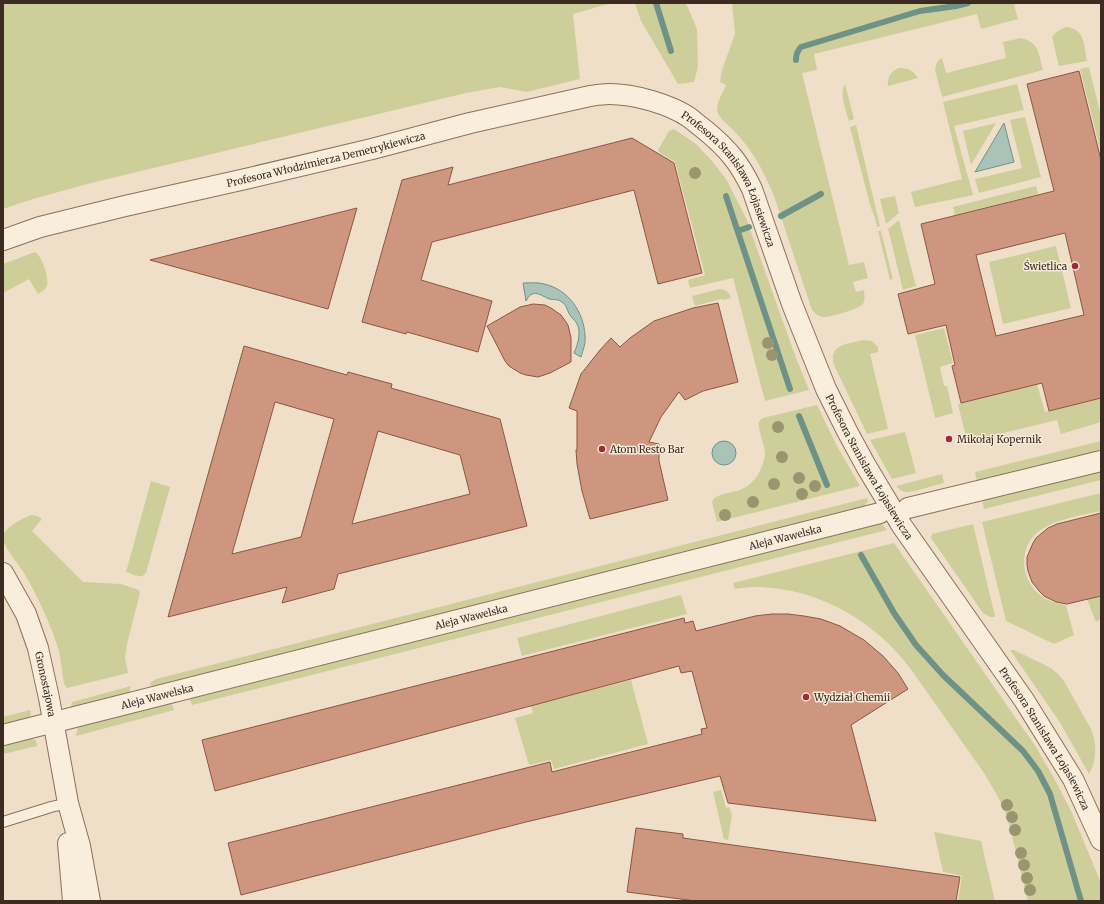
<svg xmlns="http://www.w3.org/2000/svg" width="1104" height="904" font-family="Merriweather,serif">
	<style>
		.green { fill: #cece9b }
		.water { fill: #a9c3b9; stroke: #6f9286 }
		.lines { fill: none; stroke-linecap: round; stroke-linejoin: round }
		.stream { stroke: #6f9286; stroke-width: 6 }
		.building { fill: #ce967e; stroke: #8b5742; fill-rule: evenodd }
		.lane-casing { stroke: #8c705d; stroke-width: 12 }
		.street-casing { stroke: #8c705d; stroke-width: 22 }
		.lane { stroke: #f9eddc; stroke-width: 10 }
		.street { stroke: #f9eddc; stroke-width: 20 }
		.tree { fill: #99956f }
		.poi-dot { fill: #9c2c39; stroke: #f6ead8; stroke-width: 1.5 }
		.labels { text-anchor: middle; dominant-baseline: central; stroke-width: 3; stroke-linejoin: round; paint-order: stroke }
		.street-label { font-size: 10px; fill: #3c2b20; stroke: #f6ead8 }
		.poi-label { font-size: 10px; fill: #3c2b20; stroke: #f6ead8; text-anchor: start }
	</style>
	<rect width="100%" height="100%" fill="#efdfc8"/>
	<!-- green -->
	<path class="green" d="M3,3H612L573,14L580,79L527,92L500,87L466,93L95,182L33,199L3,209Z
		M635,3H686L697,29L698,67L694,82L678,84L641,21Z
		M732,3H1020L1014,5L1018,19L981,29L977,14L814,54L817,70L802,73L849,265L864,262L868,278L853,282L856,292L864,290C864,295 866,301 862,305C858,309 828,318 823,317C818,316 816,314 812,310L775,199C765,173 753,150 733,130C728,124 719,119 717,111C716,104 723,92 726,85L720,82L722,70L735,34Z
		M1066,27C1085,28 1084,46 1087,61L1059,66L1052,37C1056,32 1060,29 1066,27Z
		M1021,38C1040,43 1038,53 1043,70L942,97L935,70C936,64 937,60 942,58L946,73L1006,58L1003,42Z
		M1089,67L1101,116V153L1080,69Z
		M899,68C908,68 913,70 918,78L888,86C887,77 891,71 899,68Z
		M845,84L854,119L849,121C846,109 839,95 845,84Z
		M1017,84L1024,110L954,126L973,195L915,207L911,192L962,179L943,102Z
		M1025,117L1041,177L979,193L975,179L1022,168L1010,120Z
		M996,123L971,165L963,131Z
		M856,125L880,226L877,227L875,218L870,205L850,127Z
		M674,129L696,144L712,161L726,179L746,218L796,358L809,390L765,401L733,278L690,288L688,280L705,275L675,162L660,153L658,150L669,131Z
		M1036,186L1038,194L955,215L953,207Z
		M895,196L899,213L886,224L880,199Z
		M899,220L916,286L903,290L888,229Z
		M878,231H881L893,279L890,280Z
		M1056,246L1071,308L1003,324L989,262Z
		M35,252C42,256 49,277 47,285C46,290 41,292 38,294L29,279L3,293V264Z
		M720,289C727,290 729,292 731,298L723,300L721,299L695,306L692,296Z
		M944,328L953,363L940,367L944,386H947L953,413L935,418L915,335Z
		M863,340L872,341L878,347V352L870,354L888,429L867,434L834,365C828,344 848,344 863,340Z
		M1037,384L1045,412L1101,398V422L1061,434L1057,420L967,442L958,404Z
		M817,405L837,446L860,486L717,522L712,502C715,493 734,493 742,489C750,485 756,479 760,471C762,466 765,459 765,453C765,446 757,427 759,422C760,420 761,419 763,418Z
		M905,432L916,473L892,479L870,440Z
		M1101,441V451L977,482L975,472Z
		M1101,470V480L984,509L982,499Z
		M942,474L944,483C935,485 915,492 907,492C902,492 899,489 896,486Z
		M151,481L170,487L146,573C141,580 133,574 126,572Z
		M1101,493V511C1083,515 1057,519 1042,529C1018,544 1019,578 1040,595C1048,601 1057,604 1066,605L1074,635L1054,644L1006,621L982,522Z
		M867,498L868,501L864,507L152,688L150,683L156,679Z
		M32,515L37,516L42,519L32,531L83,582L121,584L139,590L140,593L127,644L125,658L128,673L67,688L64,684C62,672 61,659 58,648C50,623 37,595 24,573C19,565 1,544 3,536C5,527 24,517 32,515Z
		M880,523L883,525L887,530L192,705L190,699Z
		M973,524L995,616V617H990L983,613L931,538L932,534Z
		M894,543L1036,747L1055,780L1072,813L1101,883V901H1028L1007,816L997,795L984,773L910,668C880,629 840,602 792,591C780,589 768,587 756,587C749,587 742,588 735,589L733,583Z
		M681,595L687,614L522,656L517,638Z
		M1101,596V619L1096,622L1087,599Z
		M1010,650H1014L1051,668L1058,674L1064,681L1091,729C1097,743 1097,761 1089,774L1059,721Z
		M631,680L648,744L554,769L551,760L529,765L515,718L533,713L531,706Z
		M131,686L129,694L70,710L72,702Z
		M171,702L174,710L76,736L78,726Z
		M30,710L31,716L28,719L3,725V717Z
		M31,739L36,740L37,746L3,754V746Z
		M721,790L726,808L729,807L732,815L728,840L724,839L713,792Z
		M934,832L981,841L995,901H958L962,876L943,872Z"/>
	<!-- water -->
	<path class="water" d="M1004,123L1014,162L975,172Z
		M523,283C530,283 537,282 544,284C568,289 584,312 585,336C586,343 583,350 581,357L574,353C578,344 582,331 576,322C574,320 572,318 570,315C567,311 567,305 562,302C557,298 552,301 547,298C539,294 532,289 526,301Z
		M712 453a12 12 0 1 1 24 0a12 12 0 1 1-24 0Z"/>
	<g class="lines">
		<!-- stream -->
		<path class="stream" d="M656,3L671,51
			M796,60C796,54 797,51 801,47L920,11L956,6L968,3
			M726,196L790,389
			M781,216L821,194
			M738,231L749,227
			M799,416L827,485
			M861,555L894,613L916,645L943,675L1023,751L1038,771L1050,794L1081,901"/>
	</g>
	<!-- building -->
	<path class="building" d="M1079,71L1101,160V398L1049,411L1042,383L961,403L952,366L955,365L946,325L908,334L898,294L935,284L921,224L1054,191L1027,84ZM1065,233L1084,315L996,336L976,255Z
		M632,138L674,163L702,273L658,284L634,190L432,242L421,280L492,301L478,352L407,332L406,334L362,322L402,180L453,167L448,185Z
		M357,208L328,309L150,260Z
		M718,303L738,382L703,391L685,400L679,392L661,417L649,442L659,444V461L668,500L590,519L582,491L577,464L576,450H577V411L569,408L581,374L600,350L611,338L620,347L630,338L654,321L693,308Z
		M533,304L545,305L551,308L561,315L568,325L571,338V362L550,373L538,377L526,375L520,373L509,366L505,361L487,326L520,307Z
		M244,346L347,375L348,372L392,384L391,388L500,419L527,526L338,574L334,589L282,603L287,587L168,617ZM275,402L334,419L301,537L232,554ZM378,431L460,455L470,494L352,524Z
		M1101,513V596L1067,604L1056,602L1044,596L1040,592L1032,582L1028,571L1027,565V557L1033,543L1036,538L1048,528L1057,524Z
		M772,614H788L804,616L821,619L840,626L864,640L883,656L898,673L908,689L851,725L876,821L728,803L720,776L526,822L241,895L228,843L550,762L552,772L702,734L701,729L707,728L692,671L681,673L679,666L215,791L202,740L684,618L685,623L693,621L696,631L755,616Z
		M636,828L683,834V838L960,877L956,901H696L627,892Z"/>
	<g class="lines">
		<defs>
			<path id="lane" d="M3,822L51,807L68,803"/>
			<g id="street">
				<path id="s1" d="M3,240L40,227L125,206L241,180L372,149L470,123L590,96C597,95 603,94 609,94C634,94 670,104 690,118C695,122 700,126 705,130C728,149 739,162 752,189L792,304L826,389L847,431L866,466L902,526L1024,700L1073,779L1101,840"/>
				<path d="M908,508L1101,461"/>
				<path id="s2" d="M3,573L26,614L38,648L49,698L68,803L80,846L90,901"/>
				<path id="s3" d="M63,720L880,513"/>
				<path d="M3,735L42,725"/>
				<path d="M68,843L73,901"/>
			</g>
		</defs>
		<!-- lane casing -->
		<use href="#lane" class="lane-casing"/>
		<!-- street casing -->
		<use href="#street" class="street-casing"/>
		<!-- lane -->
		<use href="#lane" class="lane"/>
		<!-- street -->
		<use href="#street" class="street"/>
	</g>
	<!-- trees -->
	<g class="tree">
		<circle cx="695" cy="173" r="6"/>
		<circle cx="768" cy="343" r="6"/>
		<circle cx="772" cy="355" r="6"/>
		<circle cx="778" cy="427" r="6"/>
		<circle cx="782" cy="457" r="6"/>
		<circle cx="799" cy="478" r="6"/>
		<circle cx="774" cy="484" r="6"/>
		<circle cx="815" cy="486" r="6"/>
		<circle cx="802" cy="494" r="6"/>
		<circle cx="753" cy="502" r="6"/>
		<circle cx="725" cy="515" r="6"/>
		<circle cx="1007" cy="805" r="6"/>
		<circle cx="1012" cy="817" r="6"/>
		<circle cx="1015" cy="830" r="6"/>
		<circle cx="1021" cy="853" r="6"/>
		<circle cx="1024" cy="865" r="6"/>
		<circle cx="1027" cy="878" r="6"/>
		<circle cx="1030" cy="890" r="6"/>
	</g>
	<!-- markers -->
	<g class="poi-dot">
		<circle cx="1075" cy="266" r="4"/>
		<circle cx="949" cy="439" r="4"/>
		<circle cx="602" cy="449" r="4"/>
		<circle cx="806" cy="697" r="4"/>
	</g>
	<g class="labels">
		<!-- street labels -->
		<g class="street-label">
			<text stroke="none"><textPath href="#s1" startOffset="333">Profesora Włodzimierza Demetrykiewicza</textPath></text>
			<text stroke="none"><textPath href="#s1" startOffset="783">Profesora Stanisława Łojasiewicza</textPath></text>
			<text stroke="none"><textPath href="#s1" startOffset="1107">Profesora Stanisława Łojasiewicza</textPath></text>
			<text stroke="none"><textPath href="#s3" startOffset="745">Aleja Wawelska</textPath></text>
			<text stroke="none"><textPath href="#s3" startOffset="421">Aleja Wawelska</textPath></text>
			<text stroke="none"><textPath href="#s2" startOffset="120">Gronostajowa</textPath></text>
			<text stroke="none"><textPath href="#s3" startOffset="97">Aleja Wawelska</textPath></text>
			<text stroke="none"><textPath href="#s1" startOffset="1431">Profesora Stanisława Łojasiewicza</textPath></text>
		</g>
		<!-- poi labels -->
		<g class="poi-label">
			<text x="1067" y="266" text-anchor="end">Świetlica</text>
			<text x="957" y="439">Mikołaj Kopernik</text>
			<text x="610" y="449">Atom Resto Bar</text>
			<text x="814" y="697">Wydział Chemii</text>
		</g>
	</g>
	<!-- border -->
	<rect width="1104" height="904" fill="none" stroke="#3c2b20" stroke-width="8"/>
</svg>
